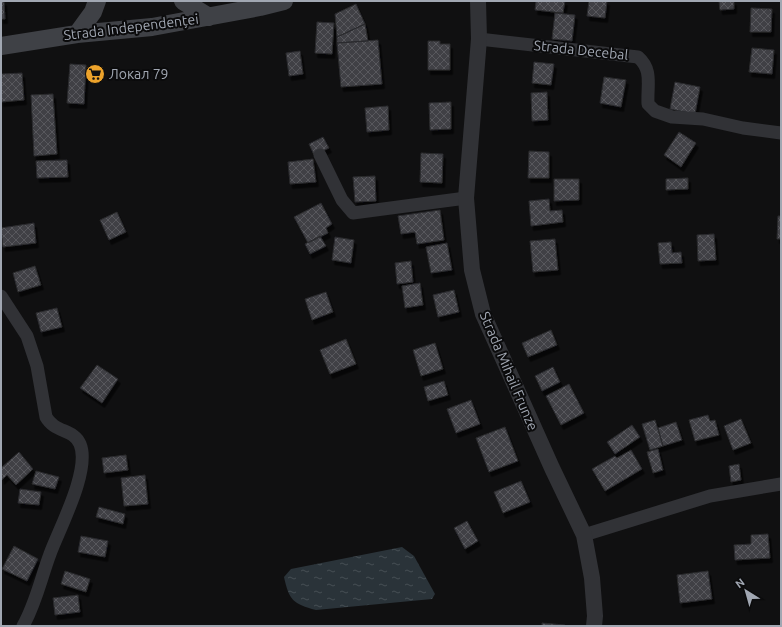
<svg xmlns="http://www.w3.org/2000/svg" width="782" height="627" font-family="Ubuntu,sans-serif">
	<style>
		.water { fill: url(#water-ripples) }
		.building { fill: url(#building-cross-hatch); stroke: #2a2a2d; filter: url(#shadow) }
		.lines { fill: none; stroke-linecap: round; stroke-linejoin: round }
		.minor { stroke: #313236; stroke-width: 13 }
		.tertiary { stroke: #313236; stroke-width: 16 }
		.secondary { stroke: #3f4146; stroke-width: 18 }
		.labels { text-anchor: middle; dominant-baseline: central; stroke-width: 4; stroke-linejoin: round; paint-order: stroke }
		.street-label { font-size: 14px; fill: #a1a7b2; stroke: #0b0b0c }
		.poi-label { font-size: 14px; fill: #a1a7b2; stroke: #0b0b0c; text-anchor: start }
	</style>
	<defs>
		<pattern id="water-ripples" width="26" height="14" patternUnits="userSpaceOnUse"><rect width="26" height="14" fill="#2a3339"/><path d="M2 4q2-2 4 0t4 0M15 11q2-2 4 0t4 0" fill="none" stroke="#464e53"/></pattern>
		<pattern id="building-cross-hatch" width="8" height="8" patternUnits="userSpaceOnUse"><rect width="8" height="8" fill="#3f4044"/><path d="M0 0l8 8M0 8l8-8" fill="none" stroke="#58595d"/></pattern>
		<filter id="shadow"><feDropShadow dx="2.5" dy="4.5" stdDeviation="0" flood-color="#0009"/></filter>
	</defs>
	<rect width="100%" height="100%" fill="#101011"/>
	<!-- water -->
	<path class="water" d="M402,547L414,556L435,594L432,599L316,610C293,604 289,600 284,577L291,569Z"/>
	<!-- building -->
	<path class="building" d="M1,1H4L5,19H1Z
		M536,1H565L563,13L535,10Z
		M589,1H607L605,18L587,16Z
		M719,1H734V9L720,10Z
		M356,4L365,24L337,37L335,14Z
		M751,8L772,9L771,32H750Z
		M555,13L575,15L572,41L552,39Z
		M317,22L334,23L332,54L315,53Z
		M365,24L368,41L337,43V37Z
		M378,40L382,84L341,87L337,43Z
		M428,41H440V44H450V70H428Z
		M752,48L774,50L772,74L749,72Z
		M300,51L303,74L289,76L286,53Z
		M534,62L554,64L551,85L532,83Z
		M70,64L86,65L84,104L67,103Z
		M22,73L24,100L1,102V74Z
		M604,77L626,80L621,107L600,103Z
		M675,82L700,87L695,114L670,109Z
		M547,92L548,120L532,121L531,93Z
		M53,94L57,154L34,156L31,95Z
		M451,102V129L430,130L429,103Z
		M388,106L389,130L367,132L365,108Z
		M679,132L696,143L681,167L664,155Z
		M323,137L329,148L314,155L309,144Z
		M529,151L549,152V178H528Z
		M421,153L443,154L442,183L420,182Z
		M313,159L316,182L290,184L288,162Z
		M67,160L68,177L37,178L36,161Z
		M375,176L376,201L355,202L353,177Z
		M688,178V189L666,190V179Z
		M554,179H579V200L554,201Z
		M549,199L550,211L562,210L563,222L531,226L529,201Z
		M321,203L332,224L326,228L328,233L308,243L294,217Z
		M440,210L444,240L417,244L415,232L401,234L398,216Z
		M117,212L126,232L109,240L100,220Z
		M778,216H781V239H777Z
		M34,223L36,243L3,247L1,228Z
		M714,234L716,260L698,261L697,235Z
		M320,236L326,246L310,254L305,244Z
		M335,237L354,240L351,263L332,260Z
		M555,239L558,270L533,272L530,241Z
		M671,242L672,253L681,252L682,263L660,264L658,243Z
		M447,243L452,270L431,273L426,247Z
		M411,261L413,282L397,284L395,263Z
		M35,266L41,285L18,292L13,273Z
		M420,283L423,305L405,308L402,286Z
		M454,290L459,312L438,317L433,295Z
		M326,292L333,312L312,320L305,299Z
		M57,308L62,327L41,332L36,313Z
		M551,330L557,345L528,357L522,343Z
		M346,339L356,364L330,374L320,350Z
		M435,343L443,369L421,376L413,350Z
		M97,365L118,379L102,403L80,388Z
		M553,367L560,382L542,391L535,376Z
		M444,381L448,395L428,401L424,387Z
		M569,384L584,413L561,425L546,396Z
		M471,400L480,424L456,433L447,409Z
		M708,415L710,421L715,420L719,435L695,441L689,420Z
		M741,419L751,443L733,450L724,426Z
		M655,420L663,446L650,450L642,424Z
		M676,422L682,440L663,446L658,428Z
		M632,425L640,437L615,454L607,442Z
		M505,427L518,461L489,472L476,438Z
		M658,449L663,470L653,473L647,452Z
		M631,450L642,469L605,491L592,469L615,456L617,458Z
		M19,452L33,469L16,485L7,475L2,480L1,468Z
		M126,455L128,470L104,473L102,458Z
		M739,464L741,480L731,482L729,466Z
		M36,471L59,477L55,489L32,484Z
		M145,475L148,504L124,506L121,478Z
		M521,481L530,502L503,513L494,492Z
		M20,489L41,492L39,505L18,503Z
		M99,507L125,514L123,524L96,517Z
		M467,521L478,541L465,549L454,528Z
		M768,534L770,558L735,560L734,545L751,544V535Z
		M81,536L108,541L105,557L78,552Z
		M14,546L38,559L27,581L2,569Z
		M65,571L90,579L86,592L61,584Z
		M708,571L712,599L680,603L677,575Z
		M78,595L80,612L55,615L53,598Z
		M542,623L565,625V626H542Z"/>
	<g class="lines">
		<!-- minor -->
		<path class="minor" d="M479,39L638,57C653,70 647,85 648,104L655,111L672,117L703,119L743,128L781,133
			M320,155L342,200L353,213L466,198
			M1,296L27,336L37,366L46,417C55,433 74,429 80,444C91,470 59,529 50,554C41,578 36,603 23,626
			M584,535L710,496L781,484"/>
		<!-- tertiary -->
		<path class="tertiary" d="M478,1L479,39L466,198L472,270L483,314L552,468L584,535L592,578L595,616L594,626"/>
		<!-- secondary -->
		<path class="secondary" d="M183,1L209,17
			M77,34L93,12L97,1
			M1,46L77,34L152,27L260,7L284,1"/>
	</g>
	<!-- icons -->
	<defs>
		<symbol id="supermarket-disc" viewBox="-11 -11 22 22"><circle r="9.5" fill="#eda32b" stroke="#0b0b0c"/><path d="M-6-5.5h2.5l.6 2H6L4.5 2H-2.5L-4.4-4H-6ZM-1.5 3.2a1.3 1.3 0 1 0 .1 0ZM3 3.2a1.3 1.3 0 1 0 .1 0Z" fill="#111"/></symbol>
	</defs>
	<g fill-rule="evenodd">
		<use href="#supermarket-disc" x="84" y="63" width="22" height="22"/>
	</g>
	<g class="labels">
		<!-- street labels -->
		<g class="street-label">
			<text transform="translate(131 27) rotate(-7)">Strada Independenței</text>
			<text transform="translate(581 50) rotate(6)">Strada Decebal</text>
			<text transform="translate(509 371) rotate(67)">Strada Mihail Frunze</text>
		</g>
		<!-- poi labels -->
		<g class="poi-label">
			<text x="109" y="74">Локал 79</text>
		</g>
	</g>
	<!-- border -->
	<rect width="782" height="627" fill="none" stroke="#a1a7b2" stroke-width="4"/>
	<!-- north arrow -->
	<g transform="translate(746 591) rotate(323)" stroke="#0b0b0c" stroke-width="3" paint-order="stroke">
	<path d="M0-3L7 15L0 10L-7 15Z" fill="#a1a7b2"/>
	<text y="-6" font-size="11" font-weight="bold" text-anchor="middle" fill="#a1a7b2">N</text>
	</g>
</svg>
